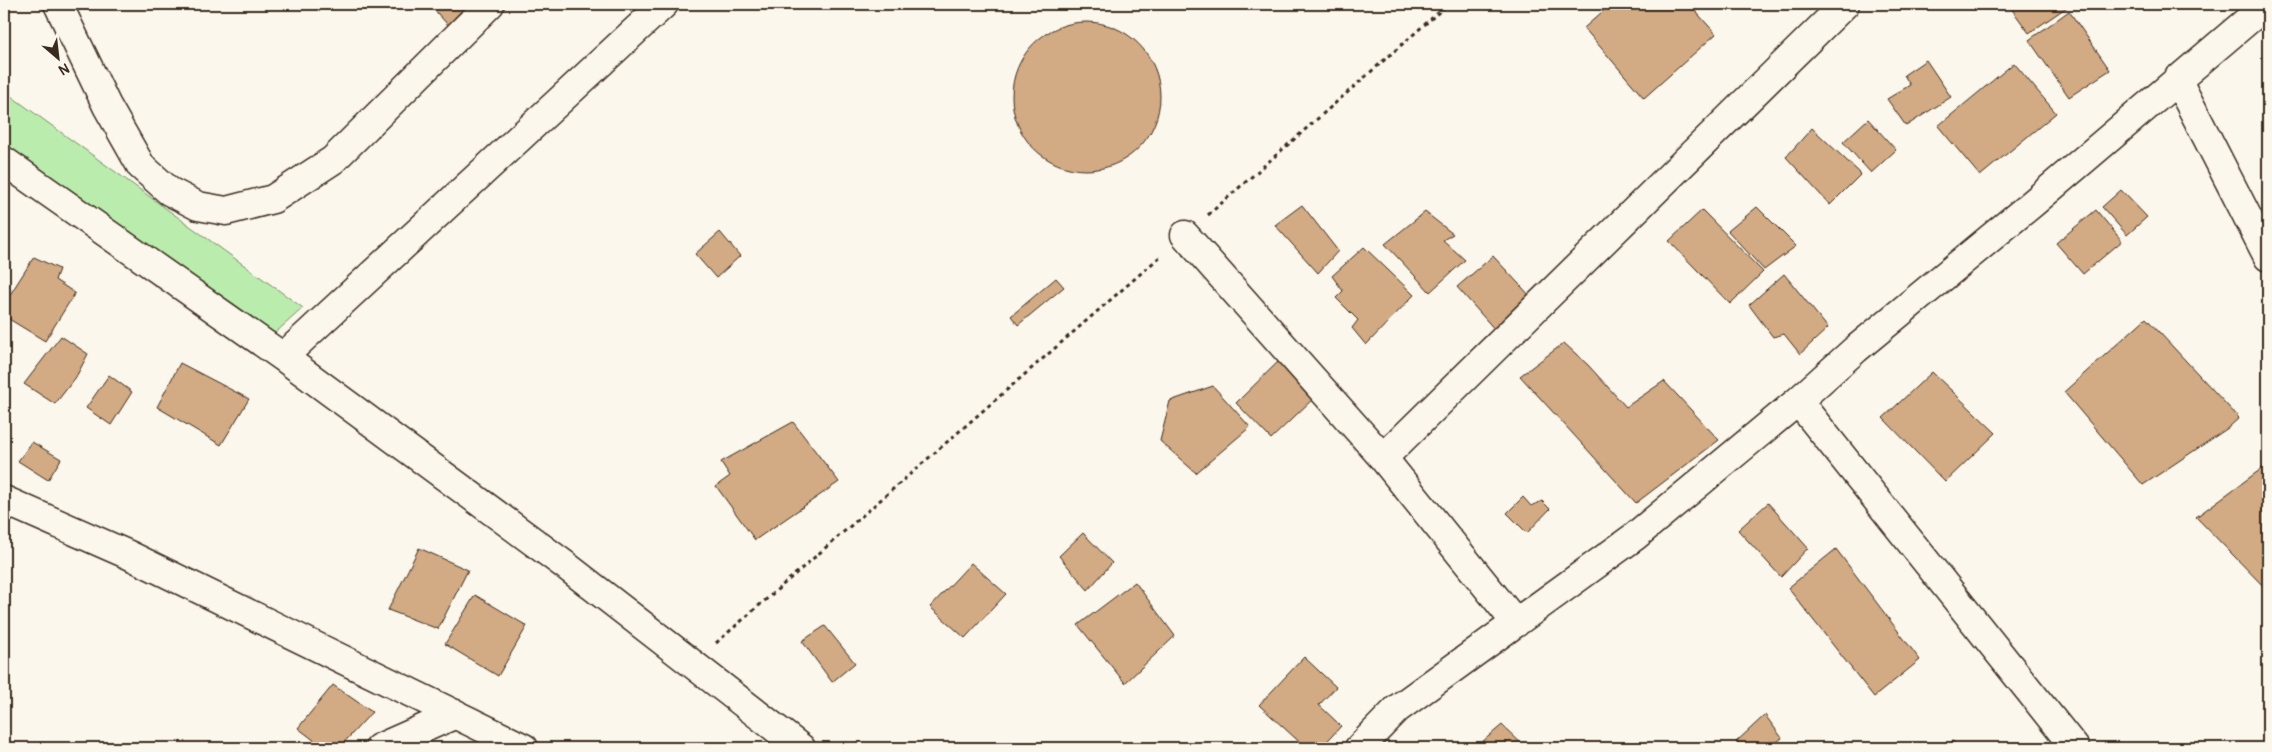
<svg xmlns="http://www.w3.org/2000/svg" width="2272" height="752" font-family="Pangolin,sans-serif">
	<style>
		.green { fill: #baedad; stroke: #7a8c66 }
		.building { fill: #d2aa83; stroke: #3b2a1e }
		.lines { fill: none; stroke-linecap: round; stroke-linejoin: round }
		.minor-casing { stroke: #3b2a1e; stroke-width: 31 }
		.path { stroke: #3b2a1e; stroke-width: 3; stroke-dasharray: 4 4; stroke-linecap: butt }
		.minor { stroke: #fbf7ec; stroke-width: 28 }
	</style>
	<rect width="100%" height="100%" fill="#fbf7ec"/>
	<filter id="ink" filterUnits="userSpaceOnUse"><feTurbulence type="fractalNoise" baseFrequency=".02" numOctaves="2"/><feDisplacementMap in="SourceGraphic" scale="10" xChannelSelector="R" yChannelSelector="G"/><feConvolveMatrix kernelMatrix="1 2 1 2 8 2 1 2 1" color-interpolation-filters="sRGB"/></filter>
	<g filter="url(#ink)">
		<!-- green -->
		<path class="green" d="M4,91L303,308L275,333L4,144Z"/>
		<!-- building -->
		<path class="building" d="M429,4H468L448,25Z
			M1611,4H1689L1716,34L1644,98L1584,28Z
			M2008,4H2065L2067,7L2029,33Z
			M2069,11L2110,70L2069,97L2029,40Z
			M1012 96a74 74 0 1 1 148 0a74 74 0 1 1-148 0Z
			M1926,60L1951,97L1906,126L1887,99L1910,85L1904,75Z
			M2014,63L2056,113L1980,176L1938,126Z
			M1868,119L1896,150L1871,173L1843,142Z
			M1812,128L1861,174L1830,205L1786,157Z
			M2121,190L2147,217L2127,235L2102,207Z
			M1302,205L1338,251L1318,273L1275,225Z
			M1757,207L1796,246L1764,270L1728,231Z
			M1702,210L1763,272L1730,304L1669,241Z
			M2096,210L2122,241L2083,274L2056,243Z
			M1425,212L1453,234L1443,240L1465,260L1430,292L1385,244Z
			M720,232L740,256L716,278L695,254Z
			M1364,247L1414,295L1366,345L1352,328L1358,320L1336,298L1343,291L1332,276Z
			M1493,256L1532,298L1496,331L1457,287Z
			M34,257L59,269L55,280L75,293L45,341L4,316V304Z
			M1784,274L1828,328L1800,354L1784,334L1773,337L1749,305Z
			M1056,278L1064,287L1018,325L1011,316Z
			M2146,318L2239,418L2228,428L2143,485L2064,392Z
			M61,336L88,354L76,377L55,404L24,384Z
			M1564,343L1588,365L1626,407L1664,381L1719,440L1636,503L1520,376Z
			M1283,357L1317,395L1271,439L1236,403Z
			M180,363L249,399L221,445L157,407Z
			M1932,372L1996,433L1945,482L1883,418Z
			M109,375L132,392L111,425L86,408Z
			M1213,386L1250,427L1196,473L1160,441L1170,401Z
			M793,422L839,482L755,540L716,486L730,476L721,462Z
			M32,442L61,459L48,480L18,461Z
			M2268,464V591L2196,517Z
			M1523,497L1531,506L1542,501L1550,509L1527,533L1507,513Z
			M1768,503L1808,548L1781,577L1738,530Z
			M1083,533L1112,563L1088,590L1059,556Z
			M419,548L468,570L438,629L388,610Z
			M1836,549L1920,660L1874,697L1788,588Z
			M971,563L1006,594L965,638L930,607Z
			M1135,582L1175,636L1125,683L1078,625Z
			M475,595L527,626L498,676L445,644Z
			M825,626L855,663L832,682L802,641Z
			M1304,657L1336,687L1319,705L1341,726L1321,748H1306L1259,705Z
			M333,685L372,712L339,748H324L298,728Z
			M1765,715L1782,738L1769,748H1740L1736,742Z
			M1502,725L1526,748H1475Z
			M1953,741L1958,748H1941Z"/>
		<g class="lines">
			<defs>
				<path id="minor" d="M58,4L107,106L141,166L169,191L198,206L226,211L273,199L333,160L490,4
					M2177,79L2268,257
					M4,161L283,357L565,565L801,748
					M1185,235L1383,458L1516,623
					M283,357L664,4
					M1798,401L2075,748
					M1383,458L1845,4
					M4,500L129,555L524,748
					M379,748L456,714
					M1359,748L1397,709L1634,537L1798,401L1856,349L2033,203L2267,4"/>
			</defs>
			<!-- minor casing -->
			<use href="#minor" class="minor-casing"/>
			<!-- path -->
			<path class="path" d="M1208,215L1448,4
				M716,643L1162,255"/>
			<!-- minor -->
			<use href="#minor" class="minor"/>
		</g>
	</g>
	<!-- margin -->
	<rect width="2272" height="752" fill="none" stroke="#fbf7ec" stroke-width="20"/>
	<rect x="10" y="10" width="2252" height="732" fill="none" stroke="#3b2a1e" stroke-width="2" filter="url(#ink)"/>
	<!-- north arrow -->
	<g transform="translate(58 58) rotate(152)" stroke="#fbf7ec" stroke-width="4" paint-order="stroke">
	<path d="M0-4L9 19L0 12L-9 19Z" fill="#3b2a1e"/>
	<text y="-8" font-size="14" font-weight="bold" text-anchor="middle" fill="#3b2a1e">N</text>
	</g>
</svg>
